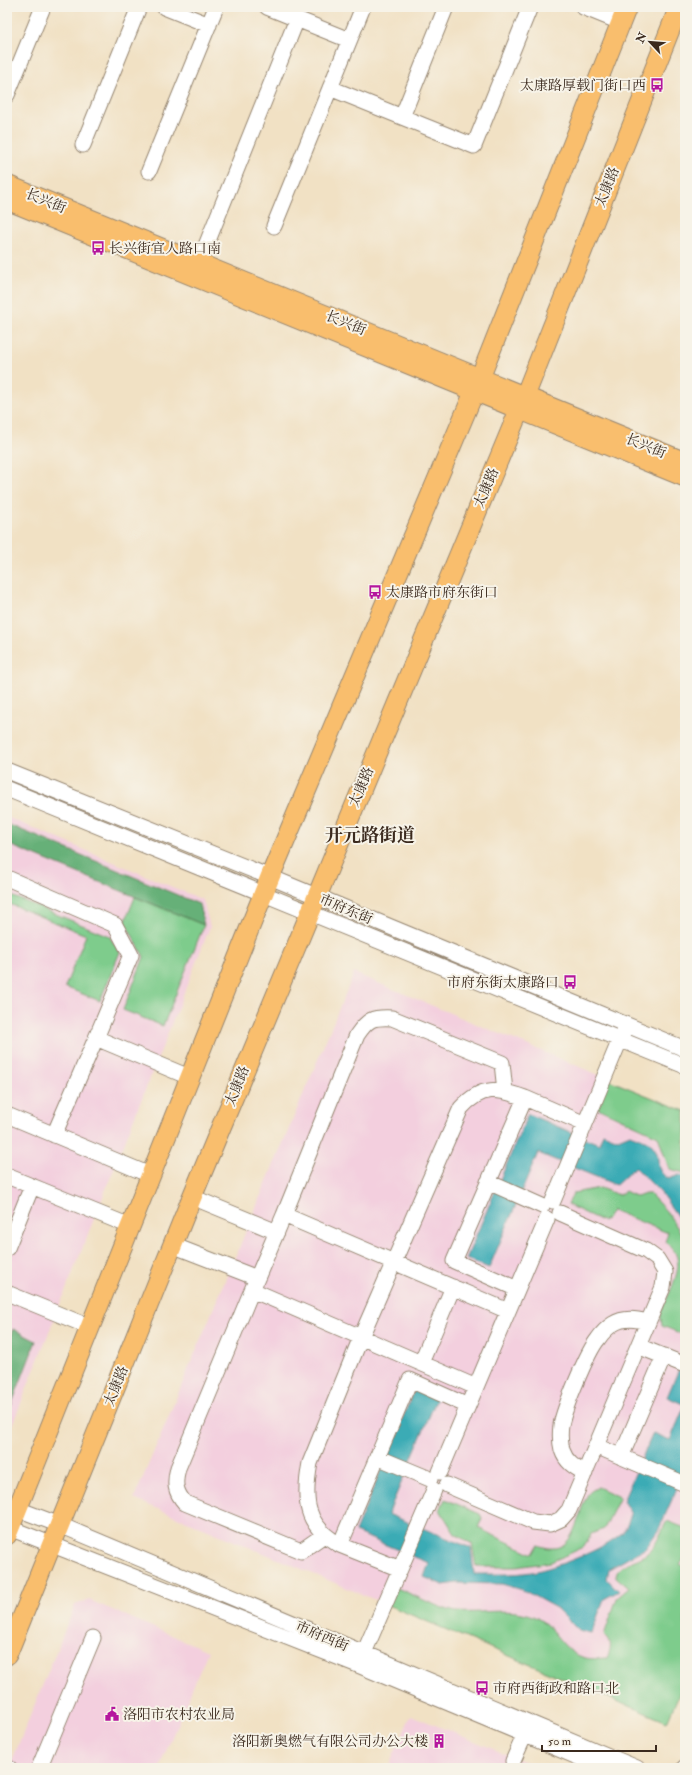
<svg xmlns="http://www.w3.org/2000/svg" width="692" height="1775" font-family="'IM FELL Double Pica','Noto Serif SC',serif">
	<style>
		.built { fill: #f3cfde }
		.green { fill: #7ecc8c; stroke: #5c7b55 }
		.forest { fill: #66b078; stroke: #506d4b }
		.water { fill: #3aabb5; stroke: #3a6a6a }
		.lines { fill: none; stroke-linecap: round; stroke-linejoin: round }
		.minor-casing { stroke: #968671; stroke-width: 17 }
		.major-casing { stroke: #968671; stroke-width: 21 }
		.minor { stroke: #fff; stroke-width: 15 }
		.major { stroke: #f9be6d; stroke-width: 19 }
		.labels { text-anchor: middle; dominant-baseline: central; stroke-width: 4; stroke-linejoin: round; paint-order: stroke }
		.poi-label { font-size: 14px; fill: #3b2a1e; stroke: #f7f3e8; text-anchor: start }
		.street-label { font-size: 14px; fill: #3b2a1e; stroke: #f7f3e8 }
		.district-label { font-size: 18px; font-weight: bold; fill: #3b2a1e; stroke: #f7f3e8 }
	</style>
	<rect width="100%" height="100%" fill="#f7f3e8"/>
	<filter id="ink" filterUnits="userSpaceOnUse"><feTurbulence type="fractalNoise" baseFrequency=".025" numOctaves="2"/><feDisplacementMap in="SourceGraphic" scale="8" xChannelSelector="R" yChannelSelector="G"/><feConvolveMatrix kernelMatrix="1 2 1 2 8 2 1 2 1" color-interpolation-filters="sRGB"/></filter>
	<filter id="wash" filterUnits="userSpaceOnUse"><feTurbulence type="fractalNoise" baseFrequency=".012" numOctaves="4" result="noise"/><feDisplacementMap in="SourceGraphic" scale="16" xChannelSelector="R" yChannelSelector="G"/><feGaussianBlur stdDeviation="0.9" result="paint"/><feColorMatrix in="noise" values="0 0 0 0 0 0 0 0 0 0 0 0 0 0 0 0 0 1.4 0 .05"/><feComposite in="paint" operator="in"/></filter>
	<g filter="url(#wash)">
		<rect width="100%" height="100%" fill="#f1e1c4"/>
		<!-- built -->
		<path class="built" d="M7,817L203,900L210,927L7,1438Z
			M354,973L685,1111V1680L667,1722L134,1499Z
			M89,1600L208,1651L159,1768H9L75,1605Z
			M411,1715L539,1768H388Z"/>
		<!-- green -->
		<path class="green" d="M7,894L109,936L120,952L100,1001L65,987L86,935L7,903Z
			M135,897L204,925L163,1026L123,1010L144,957L125,922Z
			M604,1078L685,1111V1173L669,1169L658,1136L593,1106Z
			M600,1188L619,1195L625,1191L637,1197L645,1194H650L667,1212L685,1239V1335L662,1326C662,1322 660,1317 661,1313C669,1289 692,1260 665,1242L668,1233L612,1210L607,1219L602,1221L568,1205L573,1193Z
			M598,1487L620,1497L604,1529L591,1534L584,1547L551,1562L517,1567H476L472,1544L455,1534L440,1510L445,1499L480,1514L482,1518L478,1528L533,1554L538,1545C576,1560 575,1517 588,1494C590,1491 595,1489 598,1487Z
			M667,1521L685,1528V1557L680,1564L685,1567V1680L667,1722L385,1604L392,1586C406,1591 446,1612 458,1612C483,1614 513,1606 537,1618C555,1627 562,1651 582,1657C590,1660 599,1658 607,1658C611,1648 613,1643 604,1635L617,1598L629,1588L616,1577C617,1563 635,1562 645,1555C656,1548 661,1531 667,1521Z"/>
		<!-- forest -->
		<path class="forest" d="M7,824L199,904L204,925L7,844Z
			M13,1329L36,1341L7,1416V1343Z"/>
		<!-- water -->
		<path class="water" d="M528,1114L599,1144L603,1133L618,1139L630,1134C636,1137 649,1140 653,1146C663,1158 652,1169 669,1179L679,1175L685,1177V1227L661,1193L635,1167L616,1185L538,1153L489,1268L466,1259Z
			M685,1355V1405L667,1397Z
			M415,1388L437,1398L388,1514L471,1548L474,1574C494,1574 513,1575 532,1572C558,1567 602,1550 622,1533C627,1528 629,1520 631,1514L623,1501L653,1433L670,1440L685,1405V1470L659,1529L646,1548L609,1569L607,1579L619,1591L604,1599L591,1634L579,1631L556,1608L523,1590L502,1584L457,1583L443,1585L424,1577L429,1563L355,1532Z"/>
	</g>
	<g filter="url(#ink)">
		<g class="lines">
			<defs>
				<path id="minor" d="M164,7L209,25
					M267,7L349,40
					M583,7L620,22
					M330,88L474,146L530,7
					M7,95L43,7
					M402,117L446,7
					M83,145L139,7
					M149,171L216,7
					M274,226L363,7
					M197,268L297,19
					M7,771L270,877L685,1049
					M7,789L685,1066
					M7,878L115,925L131,955L96,1038L189,1077
					M7,1115L150,1175
					M54,1135L96,1038
					M7,1176L130,1226
					M488,1182L542,1206
					M192,1197L277,1232
					M553,1201L624,1030
					M560,1213L646,1251L657,1259L665,1272L663,1287L638,1346
					M284,1215L357,1035C368,1019 372,1017 392,1018L502,1063L505,1091
					M172,1245L257,1278
					M7,1248L32,1186
					M517,1289L454,1261L525,1098L585,1124
					M252,1290L178,1468C174,1483 175,1492 185,1503L301,1551L324,1535
					M7,1293L90,1327
					M421,1363L453,1287
					M685,1365L638,1346L596,1446L685,1484
					M476,1387L252,1290L284,1215L508,1311
					M377,1457L430,1479
					M621,1457L664,1356
					M440,1472L547,1219
					M585,1473C574,1467 566,1462 562,1450C560,1442 560,1433 561,1425C564,1409 587,1352 598,1339C602,1333 607,1328 613,1324C624,1317 636,1319 648,1322
					M447,1485L533,1522L550,1524L561,1519L569,1510L596,1446
					M7,1505L60,1525L637,1768
					M7,1527L358,1665L604,1768
					M340,1545C305,1526 303,1500 310,1463L361,1337L461,1108C482,1085 498,1088 525,1098
					M400,1569L340,1545L410,1380L468,1406
					M364,1653L434,1490
					M513,1761L529,1725
					M7,1767L9,1768
					M39,1768L93,1638
					M684,1768L685,1767"/>
				<path id="major" d="M7,185L685,462
					M7,200L685,477
					M7,1535L270,877L480,378L627,7
					M7,1655L192,1197L523,401L679,7"/>
			</defs>
			<!-- minor casing -->
			<use href="#minor" class="minor-casing"/>
			<!-- major casing -->
			<use href="#major" class="major-casing"/>
			<!-- minor -->
			<use href="#minor" class="minor"/>
			<!-- major -->
			<use href="#major" class="major"/>
		</g>
	</g>
	<!-- icons -->
	<defs>
		<symbol id="bus-bare" viewBox="-9 -9 18 18"><path d="M-5-6H5V4H4V6H2V4H-2V6H-4V4H-5ZM-3.5-4V0h7V-4ZM-3.5 1.2v1.5H-2V1.2ZM2 1.2v1.5H3.5V1.2Z" fill="#b5179e" stroke="#f7f3e8" stroke-width="2.5" paint-order="stroke"/></symbol>
		<symbol id="civic-bare" viewBox="-9 -9 18 18"><path d="M-.6-6.5H3V-4.5H.6V-3L4-1V1h2V6H-6V1h2V-1L-.6-3ZM-1.2 2.5V6h2.4V2.5Z" fill="#b5179e" stroke="#f7f3e8" stroke-width="2.5" paint-order="stroke"/></symbol>
		<symbol id="building-bare" viewBox="-9 -9 18 18"><path d="M-4-6H4V6H1V3H-1V6H-4ZM-2.5-4.3h1.7v1.8h-1.7ZM.8-4.3h1.7v1.8H.8ZM-2.5-1h1.7V.8h-1.7ZM.8-1h1.7V.8H.8Z" fill="#b5179e" stroke="#f7f3e8" stroke-width="2.5" paint-order="stroke"/></symbol>
	</defs>
	<g fill-rule="evenodd">
		<use href="#bus-bare" x="647" y="75" width="20" height="20"/>
		<use href="#bus-bare" x="88" y="238" width="20" height="20"/>
		<use href="#bus-bare" x="365" y="582" width="20" height="20"/>
		<use href="#bus-bare" x="560" y="972" width="20" height="20"/>
		<use href="#bus-bare" x="472" y="1678" width="20" height="20"/>
		<use href="#civic-bare" x="102" y="1704" width="20" height="20"/>
		<use href="#building-bare" x="429" y="1731" width="20" height="20"/>
	</g>
	<g class="labels">
		<!-- poi labels -->
		<g class="poi-label">
			<text x="646" y="85" text-anchor="end">太康路厚载门街口西</text>
			<text x="109" y="248">长兴街宜人路口南</text>
			<text x="386" y="592">太康路市府东街口</text>
			<text x="559" y="982" text-anchor="end">市府东街太康路口</text>
			<text x="493" y="1688">市府西街政和路口北</text>
			<text x="123" y="1714">洛阳市农村农业局</text>
			<text x="428" y="1741" text-anchor="end">洛阳新奥燃气有限公司办公大楼</text>
		</g>
		<!-- street labels -->
		<g class="street-label">
			<text transform="translate(607 187) rotate(-68)">太康路</text>
			<text transform="translate(46 201) rotate(22)">长兴街</text>
			<text transform="translate(346 323) rotate(22)">长兴街</text>
			<text transform="translate(646 446) rotate(22)">长兴街</text>
			<text transform="translate(486 488) rotate(-67)">太康路</text>
			<text transform="translate(361 787) rotate(-67)">太康路</text>
			<text transform="translate(346 909) rotate(23)">市府东街</text>
			<text transform="translate(237 1086) rotate(-68)">太康路</text>
			<text transform="translate(116 1386) rotate(-68)">太康路</text>
			<text transform="translate(322 1636) rotate(23)">市府西街</text>
		</g>
		<!-- district labels -->
		<g class="district-label">
			<text x="370" y="835">开元路街道</text>
		</g>
	</g>
	<!-- margin -->
	<rect width="692" height="1775" fill="none" stroke="#f7f3e8" stroke-width="24"/>
	<!-- north arrow -->
	<g transform="translate(650 42) rotate(296)" stroke="#f7f3e8" stroke-width="3" paint-order="stroke">
	<path d="M0-3L7 15L0 10L-7 15Z" fill="#3b2a1e"/>
	<text y="-6" font-size="11" font-weight="bold" text-anchor="middle" fill="#3b2a1e">N</text>
	</g>
	<!-- scale -->
	<path d="M542 1745v6h114v-6" fill="none" stroke="#3b2a1e" stroke-width="2"/>
	<text x="548" y="1745" font-size="12" fill="#3b2a1e" stroke="#f7f3e8" stroke-width="3" paint-order="stroke">50 m</text>
</svg>
